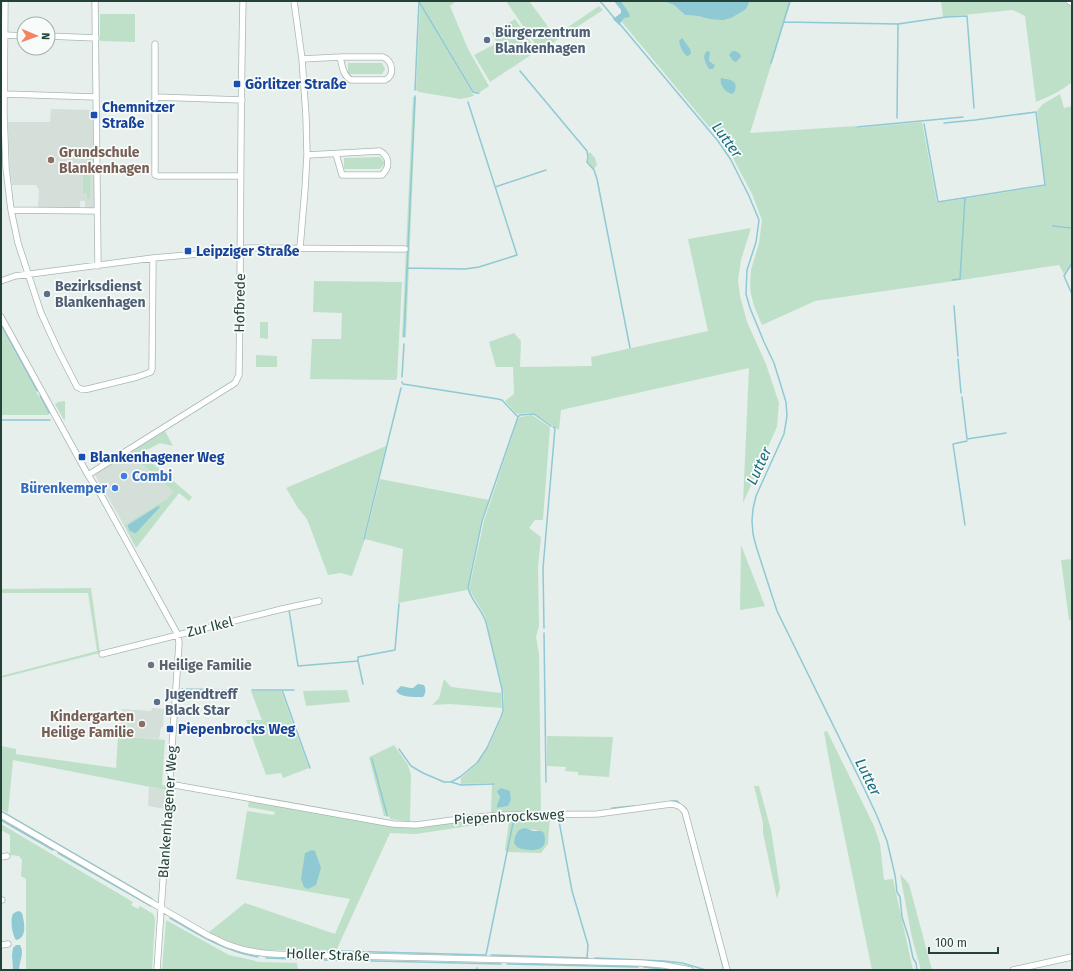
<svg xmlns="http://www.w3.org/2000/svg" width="1073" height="971" font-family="'Fira Sans',sans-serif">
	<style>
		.built { fill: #d4dfda }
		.green { fill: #bfe0c8; fill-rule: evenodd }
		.water { fill: #8ec9d4 }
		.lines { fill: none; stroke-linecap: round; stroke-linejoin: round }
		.stream { stroke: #8ec9d4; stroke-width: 1.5 }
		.minor-casing { stroke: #a8b8b2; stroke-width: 7 }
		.minor { stroke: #fff; stroke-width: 5.5 }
		.service-dot { fill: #5c6f8a; stroke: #f7fbf9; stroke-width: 1.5 }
		.transit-dot { fill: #1a4fb4; stroke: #f7fbf9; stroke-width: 1.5 }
		.education-dot { fill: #8d6e63; stroke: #f7fbf9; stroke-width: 1.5 }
		.shop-dot { fill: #3f7fe0; stroke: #f7fbf9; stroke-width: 1.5 }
		.worship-dot { fill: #6b7280; stroke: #f7fbf9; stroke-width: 1.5 }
		.labels { text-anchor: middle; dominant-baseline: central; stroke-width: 3.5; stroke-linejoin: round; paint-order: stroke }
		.service-label { font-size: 14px; font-weight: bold; fill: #4e5e75; stroke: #f7fbf9; text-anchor: start }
		.transit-label { font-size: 14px; font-weight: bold; fill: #164399; stroke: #f7fbf9; text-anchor: start }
		.education-label { font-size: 14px; font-weight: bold; fill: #785e54; stroke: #f7fbf9; text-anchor: start }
		.street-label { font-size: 14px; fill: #24423a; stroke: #f7fbf9 }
		.shop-label { font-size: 14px; font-weight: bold; fill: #366cbe; stroke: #f7fbf9; text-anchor: start }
		.worship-label { font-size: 14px; font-weight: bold; fill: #5b616d; stroke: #f7fbf9; text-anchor: start }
		.water-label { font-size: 15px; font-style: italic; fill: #1c6f80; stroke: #f7fbf9 }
	</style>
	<rect width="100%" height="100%" fill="#e6efeb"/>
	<!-- built -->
	<path class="built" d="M51,109L94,110V206L93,208L85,209V201H80V209L38,207L39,190L36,185H12L10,168L8,122H50Z
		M129,452L133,457L173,491L168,498L124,525L95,475L96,472Z
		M152,708L164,709L163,727H161L159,739L120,736L122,709L151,711Z
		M149,787L166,790L165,809L148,806Z"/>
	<!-- green -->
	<path class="green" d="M420,1H456L450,6L468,49L489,86L480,92H474Z
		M506,1H529L555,36L599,6L603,10L540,51Z
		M621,1H663L674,5L685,15L698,16L709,19L746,9L750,1H791L750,133L856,126L857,128L922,122L937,203L1044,186L1045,184L1037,111L1043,104L1060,94L1064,108L1072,106V227L1050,226L1051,227L1072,228V262L1064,274L1059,265L968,279L815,301L762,325L754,306L751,294L750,285L751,270L759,243L762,220L752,194L733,158L720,140L621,21L629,13Z
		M941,1H1063L1072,6V82C1061,91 1049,97 1036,102L1025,16L1013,10L943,17Z
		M420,4L474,96L461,99L419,92L416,90Z
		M100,14H135V42L100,41Z
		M515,19L537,51L490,82L474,55L497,43L492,33Z
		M348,63H382L385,69L382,74H348Z
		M413,97H416L406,337H402Z
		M87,151H91L90,199H87V194L83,193V163L87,162Z
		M590,152L595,158L597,165L594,169L588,162L589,158L588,154Z
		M380,157L385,163L380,169H344V158Z
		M751,228L741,260L738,280L740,296L747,322L766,364L779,403L777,427L743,503L749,368L561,410L559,430L533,413L517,414L505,401L514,394L513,367H496L489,342L514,333L521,341L520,367L592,366L591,357L708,331L688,239Z
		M314,281L402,282L397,378L396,380L310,379L312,339H341L342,313L313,312Z
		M260,322H268V339L260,338Z
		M1,327L49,415H1Z
		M256,355L277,356V367H256Z
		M65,401V419L64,420L55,404L58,402Z
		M532,415L550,427L543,520H535L529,528L541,537L538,567L539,626L536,637L539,654L541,812L491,813L492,783L461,784V778L477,764L488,748L502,717C508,701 500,678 496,662C493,649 490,636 487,622L485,616L469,589L484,521L518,419L520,417ZM510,791L511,800L508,806L497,808V805L500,797L498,795Z
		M165,431L173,446L160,443L141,453L192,497L189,501L179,493L136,548L124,525L168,498L173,491L133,457L129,452Z
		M386,446L363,539H365L380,479L489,500L481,521L467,590L398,603L403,549L365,539L352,576L341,573L328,575L307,519L298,508L286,488Z
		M741,545L765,606L740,610Z
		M1072,559V620H1069L1061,560Z
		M91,588L100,653L1,678V676L97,651L88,593H1V589Z
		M444,679L451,687L501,693L502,708L450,704L432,705L439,698Z
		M347,690L350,702L306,706L303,691Z
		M251,691H281L309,768L283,778L281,773L266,775L246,720H262Z
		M827,731L874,826L880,844L884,880L893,879L913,970H872L832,776L824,732Z
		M118,736L165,740L162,785L166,786V790L13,760L8,813L1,809V746L16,749V754L116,768Z
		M547,736L613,737L609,777L578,775V772L565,771L566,767L547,766Z
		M394,745L408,765L411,775L410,822L390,819V817L384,816L369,757Z
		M754,786H759L771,830L780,888L777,899L763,833V823Z
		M249,801L393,826L415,828L468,820L491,818L550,816L548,844L541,853L508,852L505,850L509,822L469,826L416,834L390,833L336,951L261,950L232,943L209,932L245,903L335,934L350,899L236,879L247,811L274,815L275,812L248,807ZM522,829L537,830V850L522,849L516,834L518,831Z
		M1,824L133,902L131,905L138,909L140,906L153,914L155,919L152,970H26V879L21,876L22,860L19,856L10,855V835L1,830Z
		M900,874L909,884L932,970H921L912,938Z
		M166,920L229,955L260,962L297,963L298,970H162Z"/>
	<!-- water -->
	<path class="water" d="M614,1H621L629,13L630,17L624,18L619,25L613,19L621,13V10Z
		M663,1H750L746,9L731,18L723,20L709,19L698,16L685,15L674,5Z
		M682,38L690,49L691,52L690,55L687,56C683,53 680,47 679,41Z
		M707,51L710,52L709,60L710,62L715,65L713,69H709C706,63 701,57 707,51Z
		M732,51H735L739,53L741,56L740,58L736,62L733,61L729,55Z
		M721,78L731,80L735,83C736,88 736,91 732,94C725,92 719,85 721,78Z
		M158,506L160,507L136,533H134L129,530L128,526V525Z
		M418,684L424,685C426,689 426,693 423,697C414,697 401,698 396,691L401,686L410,688H413Z
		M501,788L510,791L511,800L508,806L497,808V805L500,797L497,792V791Z
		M525,828L533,831H541L544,833C547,845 543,850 531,850C524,849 518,850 514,843C515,836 516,829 525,828Z
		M312,850L315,851L321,868L316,885L308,889L304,887L301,879L305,853Z
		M19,911L22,913C24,921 28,938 16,940C12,935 10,919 13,914C15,912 16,912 19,911Z
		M16,945H20C25,954 19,961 19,970H13L12,955L13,948Z"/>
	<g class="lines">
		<!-- stream -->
		<path class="stream" d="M600,1L615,19
			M419,2L420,3L473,92L476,93H479
			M784,22L898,24L946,17L967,16L974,108
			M619,23L718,141L731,160L749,196L759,220L756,242L747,270L746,294L750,308L764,342L774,363L786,402L787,416L784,434L756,496L753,509L752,521L753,534L756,546L777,611L863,786L877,816L887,841L895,875L897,892L900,897L902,917L909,939L913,958L916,963L917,970
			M771,63L790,1
			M520,71L587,151L588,158L587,162L594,170L597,179L630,348
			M415,90L419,1
			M897,118L898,24
			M924,124L938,202L1045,185L1036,112L975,120L944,123
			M857,127L963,117
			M495,187L546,170
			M1052,226L1072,228
			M1072,263L1064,276L1072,294
			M407,268L465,269L479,267L517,255L468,102
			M952,280L960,279L965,198
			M954,306L958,356
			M1,325L37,391
			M404,337L415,96
			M958,359L961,393
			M402,377L404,344
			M402,382L403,384L498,399L502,400L518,417
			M40,396L49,413
			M962,397L967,439L1006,433
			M518,417L520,415L534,414L551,426
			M1,420H50
			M965,525L953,444L967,441
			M364,539L401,388
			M289,610L298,666L358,661L363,684
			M544,628L543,568L555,428L553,427
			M544,633L546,782
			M358,661V657L395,650L399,604
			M182,689L235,690
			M252,690H294
			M282,690L310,768
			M399,749L411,766L423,773L444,782H451L460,777L477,763L487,748L501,717L503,711V706L502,689L486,622C482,610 471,600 468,588L482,521L518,417
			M372,759L387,815
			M451,782L461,785L494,784
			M671,801H677L679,803
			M612,808L634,806
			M1,811L152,899
			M682,811L724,970
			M1,820L53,850
			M58,853L151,906
			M170,918C198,934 225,952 258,957
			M340,951L486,955L514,818L556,817L559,821L572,891L588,945L587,958
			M491,955L588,958
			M266,958L328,960
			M595,958L664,961L682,963L706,970
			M333,960L501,964
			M507,964L638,967
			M644,967L670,970
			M477,968V970"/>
		<defs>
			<path id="minor" d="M5,1L4,113L6,168L11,210L18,243L41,313L58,350L77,387C81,390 84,390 88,389L137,377L151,372L152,369L153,258
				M95,1L98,266
				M294,1L302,59L306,116L307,155L305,189L300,248
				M1069,1L1072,3
				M5,35L24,36
				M48,36L96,38
				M155,44V175L158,176H240
				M302,59L340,57H383C393,61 395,76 385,80H351C343,76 342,65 340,57
				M5,94L96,97
				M155,97L242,100
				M307,155L380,151C390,157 390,167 382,175H342L336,154
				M11,210L97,211
				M1,281L15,276L153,258L233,251L247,248L405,249
				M1,317L88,475L101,495L178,635L179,643L157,970
				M88,475L235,383L239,375C241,250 240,126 243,1
				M102,654L282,609L319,601
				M169,784L393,824L416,825L468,818L500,815L597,814L671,804C677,805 681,806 685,812L727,970
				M1,815L209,936C217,939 224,944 232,946C258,956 287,954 314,955L641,963L664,965L690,970
				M1,857L7,856
				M1,900H2
				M1,945L8,944
				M1013,970L1072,957"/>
		</defs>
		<!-- minor casing -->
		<use href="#minor" class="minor-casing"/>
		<!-- minor -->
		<use href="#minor" class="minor"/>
	</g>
	<!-- markers -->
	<g class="service-dot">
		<circle cx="487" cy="40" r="4"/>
		<circle cx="47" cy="294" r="4"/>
		<circle cx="157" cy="702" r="4"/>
	</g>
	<g class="transit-dot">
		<rect x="233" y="80" width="8" height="8" rx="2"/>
		<rect x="90" y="111" width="8" height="8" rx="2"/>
		<rect x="184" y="247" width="8" height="8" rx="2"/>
		<rect x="78" y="453" width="8" height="8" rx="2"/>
		<rect x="166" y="725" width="8" height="8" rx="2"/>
	</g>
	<g class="education-dot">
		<circle cx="51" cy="160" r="4"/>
		<circle cx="142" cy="724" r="4"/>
	</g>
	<g class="shop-dot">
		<circle cx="124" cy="476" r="4"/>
		<circle cx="115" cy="488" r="4"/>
	</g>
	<circle class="worship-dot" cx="151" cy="665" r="4"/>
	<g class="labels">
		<!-- service labels -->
		<g class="service-label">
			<text x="495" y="32">Bürgerzentrum<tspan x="495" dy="16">Blankenhagen</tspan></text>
			<text x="55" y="286">Bezirksdienst<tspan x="55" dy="16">Blankenhagen</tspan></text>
			<text x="165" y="694">Jugendtreff<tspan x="165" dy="16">Black Star</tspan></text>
		</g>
		<!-- transit labels -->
		<g class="transit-label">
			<text x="245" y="84">Görlitzer Straße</text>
			<text x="102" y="107">Chemnitzer<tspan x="102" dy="16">Straße</tspan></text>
			<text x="196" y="251">Leipziger Straße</text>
			<text x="90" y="457">Blankenhagener Weg</text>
			<text x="178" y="729">Piepenbrocks Weg</text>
		</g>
		<!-- education labels -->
		<g class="education-label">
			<text x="59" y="152">Grundschule<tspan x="59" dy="16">Blankenhagen</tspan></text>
			<text x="134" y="716" text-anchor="end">Kindergarten<tspan x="134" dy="16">Heilige Familie</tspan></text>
		</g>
		<!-- street labels -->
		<g class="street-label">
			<text transform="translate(240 303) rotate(-89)">Hofbrede</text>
			<text transform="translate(210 627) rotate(-14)">Zur Ikel</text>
			<text transform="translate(168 812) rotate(-86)">Blankenhagener Weg</text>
			<text transform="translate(509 817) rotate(-3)">Piepenbrocksweg</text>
			<text transform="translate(328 955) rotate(2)">Holler Straße</text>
		</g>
		<!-- shop labels -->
		<g class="shop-label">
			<text x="132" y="476">Combi</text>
			<text x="107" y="488" text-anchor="end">Bürenkemper</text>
		</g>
		<!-- worship labels -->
		<g class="worship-label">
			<text x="159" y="665">Heilige Familie</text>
		</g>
		<!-- water labels -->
		<g class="water-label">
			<text transform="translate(727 140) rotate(54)">Lutter</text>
			<text transform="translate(759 466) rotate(-65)">Lutter</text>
			<text transform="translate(868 777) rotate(64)">Lutter</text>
		</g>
	</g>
	<!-- border -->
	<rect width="1073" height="971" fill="none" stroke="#24423a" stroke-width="4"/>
	<!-- north arrow -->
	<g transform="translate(36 36) rotate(92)"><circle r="19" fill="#f7fbf9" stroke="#a3b1ad"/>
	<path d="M0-3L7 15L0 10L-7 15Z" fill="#f4845f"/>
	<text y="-6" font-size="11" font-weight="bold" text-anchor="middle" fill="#24423a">N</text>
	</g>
	<!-- scale -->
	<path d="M929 947v6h69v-6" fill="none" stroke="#24423a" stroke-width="2"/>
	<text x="935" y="947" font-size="12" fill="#24423a" stroke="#f7fbf9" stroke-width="3" paint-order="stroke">100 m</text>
</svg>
